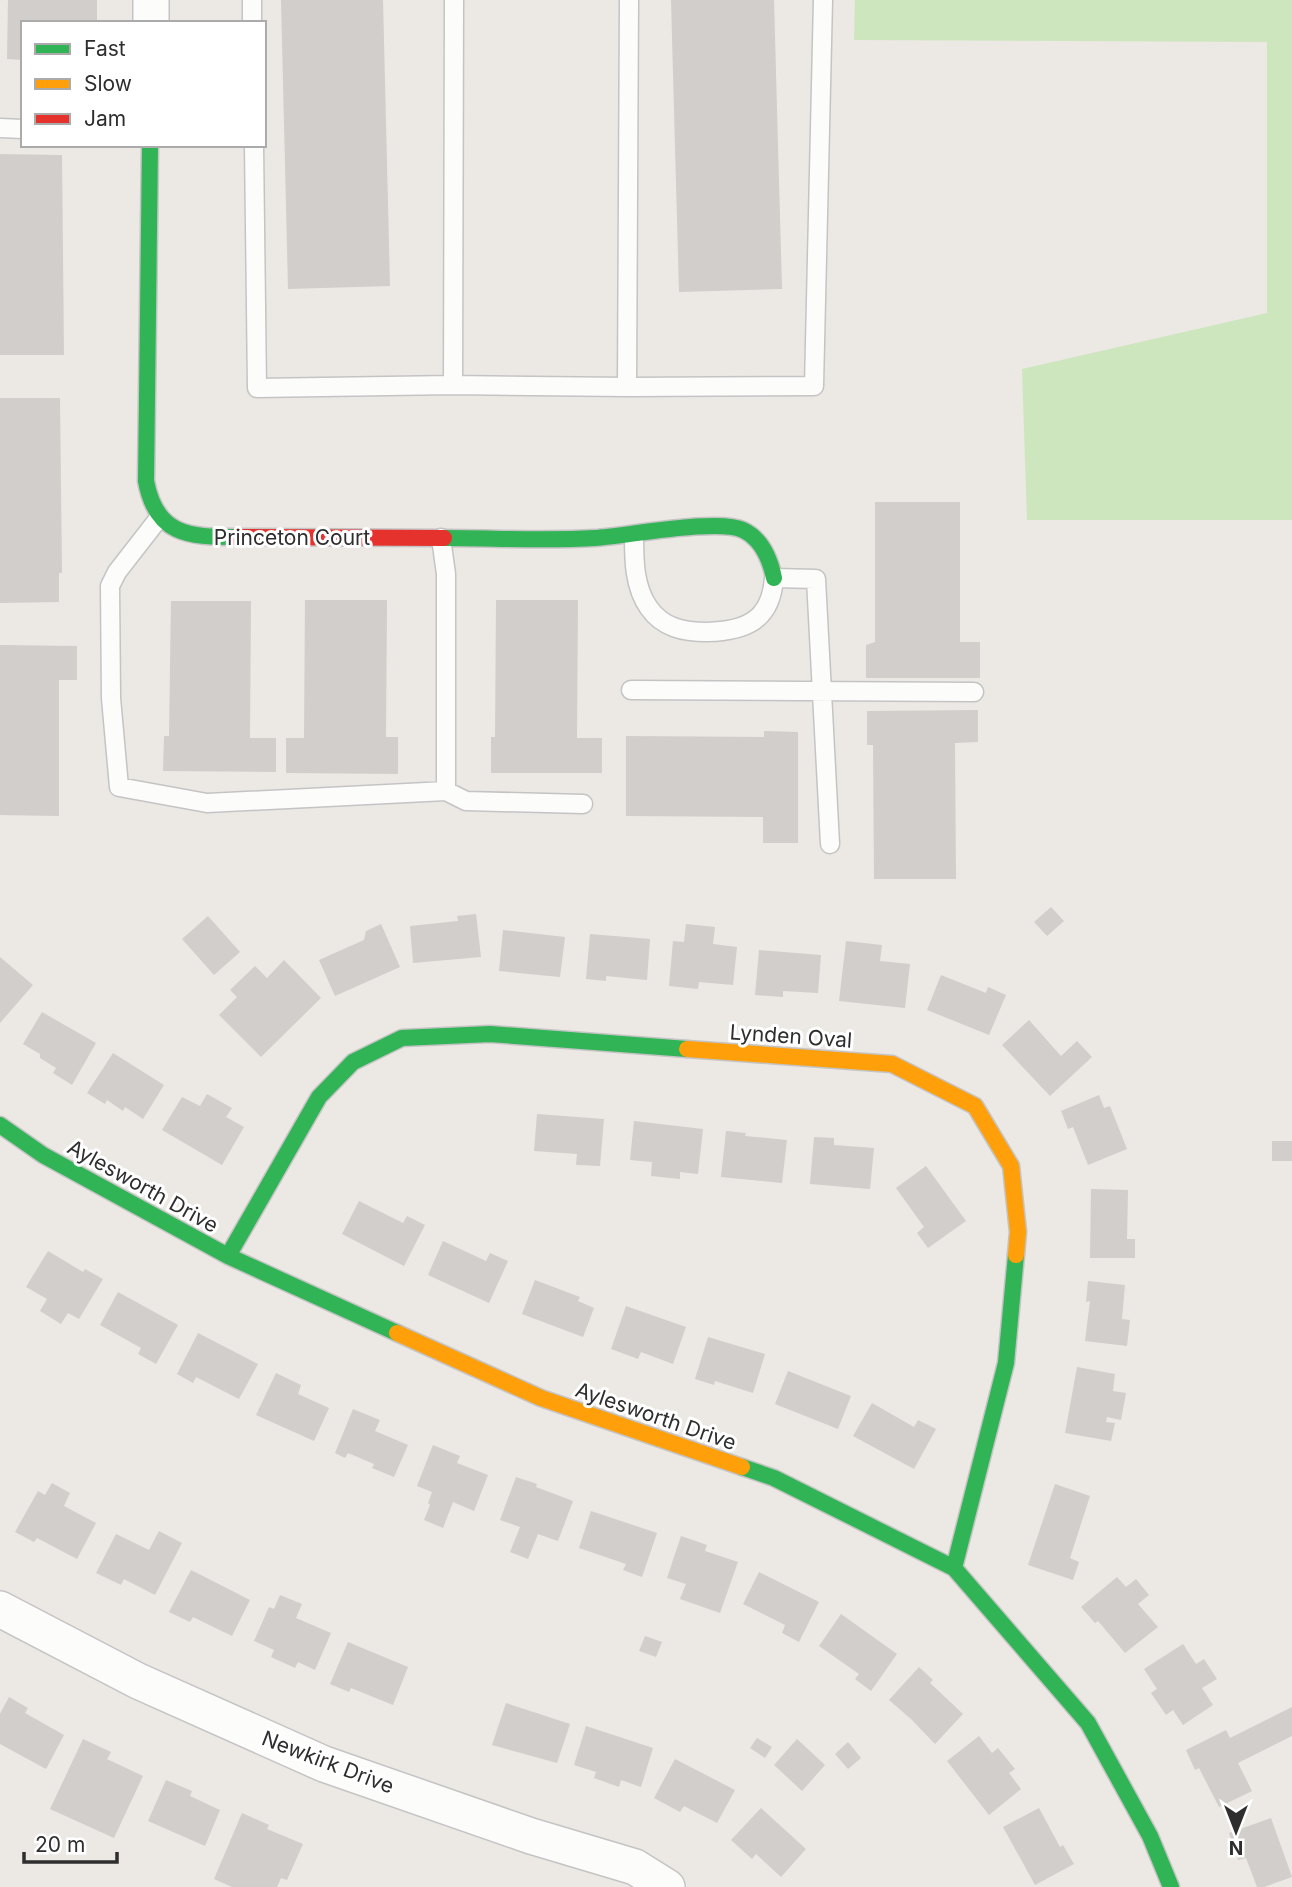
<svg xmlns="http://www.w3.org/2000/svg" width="1292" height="1887" font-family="Inter,sans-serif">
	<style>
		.green { fill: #cee6be }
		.building { fill: #d1cecb }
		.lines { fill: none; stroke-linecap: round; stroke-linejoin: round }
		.lane-casing { stroke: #c5c4c5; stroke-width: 21 }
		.street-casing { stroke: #c5c4c5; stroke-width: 38 }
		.fast-casing { stroke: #c5c4c5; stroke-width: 19 }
		.slow-casing { stroke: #c5c4c5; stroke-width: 19 }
		.jam-casing { stroke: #c5c4c5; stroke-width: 19 }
		.lane { stroke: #fcfcfb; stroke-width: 18 }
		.street { stroke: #fcfcfb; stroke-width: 35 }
		.fast { stroke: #30b455; stroke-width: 16 }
		.slow { stroke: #ff9f0a; stroke-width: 16 }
		.jam { stroke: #e5322d; stroke-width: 16 }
		.labels { text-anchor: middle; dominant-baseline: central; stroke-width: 6; stroke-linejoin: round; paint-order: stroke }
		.street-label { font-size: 21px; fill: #2e2e2e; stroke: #fff }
	</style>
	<rect width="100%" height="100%" fill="#ece8e4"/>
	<!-- green -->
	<path class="green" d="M855,0H1292V520H1027L1022,369L1267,313V42L854,40Z"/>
	<!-- building -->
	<path class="building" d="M8,0H97V23H23V60L7,59Z
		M281,0H383L390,286L288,289Z
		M671,0H774L782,289L679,292Z
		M0,154L62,155L64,355H0Z
		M0,398H60L62,573H59V602L0,603Z
		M875,502H960V642H980V678H866V645L875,642Z
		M305,600H387L386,737H398V774L286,773V738H304Z
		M496,600H578L577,738H602V773H491V737H495Z
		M171,601H251L250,738H276V772L163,771L164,736H169Z
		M0,645L77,646V680H59V816L0,815Z
		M978,710V742L955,743L956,879H874L873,745H867V711Z
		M764,731L798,732V843H763V817L626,816V736L764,737Z
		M1051,907L1064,921L1047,936L1034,922Z
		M476,914L481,957L413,963L410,926L458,921L457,916Z
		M208,916L240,952L214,975L182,939Z
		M381,924L400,967L335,996L319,960L364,940L366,931Z
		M686,924L715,927L713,944L737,947L733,985L699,982L698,989L669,986L673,941L684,942Z
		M503,930L565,937L560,977L499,971Z
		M590,934L650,939L647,980L606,976V981L586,979Z
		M846,941L882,945L880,961L910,964L905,1008L839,1001Z
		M759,950L821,955L818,993L783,991V997L755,995Z
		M0,957L33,985L0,1023Z
		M284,960L321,998L261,1057L219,1015L237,997L230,990L255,966L267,978Z
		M941,975L986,993L988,987L1006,995L989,1035L927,1010Z
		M42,1012L96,1043L72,1085L53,1073L56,1068L40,1058V1054L23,1044Z
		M1029,1020L1061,1056L1077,1041L1092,1057L1050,1096L1002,1045Z
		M113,1053L164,1085L143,1119L125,1107L123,1111L107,1100L105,1104L87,1093Z
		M207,1094L232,1108L226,1117L244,1127L222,1165L162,1130L182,1097L200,1106Z
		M1099,1095L1104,1108L1110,1106L1127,1149L1088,1165L1073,1127L1068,1129L1061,1111Z
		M537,1114L604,1119L600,1166L576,1165L577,1154L534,1151Z
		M634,1121L703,1129L698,1174L680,1172V1179L651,1176L652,1162L630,1160Z
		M726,1131L746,1133L745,1136L787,1140L782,1183L721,1177Z
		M814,1137L834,1138V1145L874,1148L870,1189L810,1184Z
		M1272,1141H1292V1161H1272Z
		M926,1166L966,1221L928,1248L917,1233L924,1227L896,1188Z
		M1091,1189L1128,1190L1127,1239H1135V1258H1090Z
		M359,1201L403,1223L407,1216L425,1225L404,1266L342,1234Z
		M443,1241L486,1261L490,1253L508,1261L489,1303L428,1275Z
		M48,1251L83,1272L85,1269L103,1279L79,1319L68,1313L61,1324L40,1311L47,1299L26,1287Z
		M535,1280L580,1297L578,1301L594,1308L583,1337L522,1314Z
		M1088,1281L1125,1285L1122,1319L1130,1320L1127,1346L1085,1341L1090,1301L1086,1302Z
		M118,1292L178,1325L156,1364L138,1354L141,1348L100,1325Z
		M626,1306L686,1327L673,1364L641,1352L638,1359L611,1349Z
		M198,1333L258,1364L239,1399L196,1377L193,1383L177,1374Z
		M708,1337L765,1354L753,1393L715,1381L714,1385L695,1379Z
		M1077,1367L1115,1374L1113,1391L1126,1393L1121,1420L1107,1417L1106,1422L1115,1423L1111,1441L1065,1433Z
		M788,1371L851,1396L838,1429L775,1404Z
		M276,1373L301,1385L298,1394L329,1408L314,1441L256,1415Z
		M872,1403L914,1427L918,1420L936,1429L914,1469L853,1436Z
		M353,1409L380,1420L375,1431L408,1445L394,1477L372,1468L374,1464L348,1453L345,1458L335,1453Z
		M433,1445L460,1456L457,1463L488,1475L474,1511L453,1502L443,1528L424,1520L430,1505L428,1503L432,1492L417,1486Z
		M516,1477L537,1484L536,1487L573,1501L558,1541L538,1534L528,1559L510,1552L520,1527L500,1520Z
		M52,1483L70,1493L64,1506L96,1523L77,1559L37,1538L34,1542L15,1532L38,1491L45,1495Z
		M1055,1484L1090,1496L1070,1558L1079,1562L1073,1580L1028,1565Z
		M591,1511L657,1533L642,1577L623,1570L626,1564L579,1548Z
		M159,1531L182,1543L155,1595L124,1579L121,1585L96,1573L116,1534L149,1550Z
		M681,1536L707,1545L705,1551L738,1562L720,1613L680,1599L686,1584L667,1578Z
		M191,1570L250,1600L232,1636L193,1617L190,1622L169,1612Z
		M759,1572L819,1602L799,1642L782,1633L785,1625L743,1604Z
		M1117,1577L1126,1587L1136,1579L1149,1595L1138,1604L1158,1627L1125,1653L1098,1621L1095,1623L1081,1607Z
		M280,1595L302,1604L296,1618L331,1633L315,1670L298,1662L295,1668L271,1657L274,1650L254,1641L269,1607L274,1609Z
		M841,1614L897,1654L871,1691L855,1679L859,1674L819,1646Z
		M645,1636L662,1642L656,1657L639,1651Z
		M348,1642L408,1667L393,1705L351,1688L349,1692L330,1684Z
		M1183,1644L1196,1664L1204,1659L1217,1679L1202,1688L1213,1705L1183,1725L1173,1710L1166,1715L1151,1693L1157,1689L1144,1669Z
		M919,1667L933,1680L930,1683L963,1714L935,1744L911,1719L889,1700Z
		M9,1697L28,1708L25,1713L64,1735L46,1769L0,1744V1714Z
		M506,1703L570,1724L557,1763L492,1745Z
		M1292,1707V1736L1238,1763L1252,1791L1219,1807L1199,1768L1195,1770L1186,1750L1226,1730L1230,1738Z
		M586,1726L653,1748L641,1787L621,1780L619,1787L594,1778L596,1772L574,1765Z
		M979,1736L992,1753L998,1748L1015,1769L1009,1773L1021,1789L989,1815L947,1761Z
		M757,1738L772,1747L765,1758L750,1748Z
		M83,1739L111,1752L107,1759L143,1776L114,1838L50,1809Z
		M797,1739L825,1765L802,1791L774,1765Z
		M848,1742L861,1758L848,1769L835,1754Z
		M675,1759L735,1790L717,1823L684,1806L680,1812L654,1798Z
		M166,1780L192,1791L190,1796L220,1810L205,1846L148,1821Z
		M761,1808L806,1849L781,1877L756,1854L752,1859L731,1840Z
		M1039,1808L1060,1847L1063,1845L1074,1864L1035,1885L1003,1827Z
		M242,1813L269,1825L267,1829L303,1844L287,1880L281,1878L277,1887H232L214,1879Z
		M1271,1818L1292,1877L1264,1887H1257L1246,1858L1238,1860L1229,1833Z"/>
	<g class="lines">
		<defs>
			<path id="lane" d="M252,0V23
				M454,0L453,385L627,387L629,0
				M0,128L23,129
				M254,145L257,388L453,385
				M627,387L814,386L823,0
				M159,518L117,572L110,586L111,698L119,787L207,803L446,791V574L441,538
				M634,535C634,560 634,587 649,608C663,628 684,632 707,632C745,631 771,621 774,578L816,579L830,844
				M631,690L974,692
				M446,791L466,801L583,804"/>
			<path id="street" d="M151,23V0
				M0,1609L138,1681L324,1764L531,1836L635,1867L667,1887"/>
			<path id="fast" d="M150,145L146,481C156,535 188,537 236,537
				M444,538C494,538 545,541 595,538C627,536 718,518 743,530C762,539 770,559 774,578
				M0,1125L43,1155L228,1256L397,1333
				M228,1256L319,1097L353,1062L402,1038L490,1034L687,1049
				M742,1467L774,1478L954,1568L1088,1723L1150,1836L1171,1887
				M954,1568L1006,1363L1016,1255"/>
			<path id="slow" d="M687,1049L892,1064L975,1106L1011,1166L1018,1232L1016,1255
				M397,1333L541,1398L742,1467"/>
			<path id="jam" d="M236,537L444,538"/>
		</defs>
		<!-- lane casing -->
		<use href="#lane" class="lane-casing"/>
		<!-- street casing -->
		<use href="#street" class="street-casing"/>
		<!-- fast casing -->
		<use href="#fast" class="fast-casing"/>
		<!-- slow casing -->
		<use href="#slow" class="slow-casing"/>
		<!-- jam casing -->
		<use href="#jam" class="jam-casing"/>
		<!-- lane -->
		<use href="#lane" class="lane"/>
		<!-- street -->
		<use href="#street" class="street"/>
		<!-- fast -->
		<use href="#fast" class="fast"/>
		<!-- slow -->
		<use href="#slow" class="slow"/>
		<!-- jam -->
		<use href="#jam" class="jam"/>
	</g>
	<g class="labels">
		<!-- street labels -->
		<g class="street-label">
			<text x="292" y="537">Princeton Court</text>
			<text transform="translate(791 1036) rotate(4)">Lynden Oval</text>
			<text transform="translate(143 1186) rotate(29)">Aylesworth Drive</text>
			<text transform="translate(656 1416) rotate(19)">Aylesworth Drive</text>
			<text transform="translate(328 1762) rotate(21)">Newkirk Drive</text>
		</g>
	</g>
	<!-- legend -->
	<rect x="21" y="21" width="245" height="126" fill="#ffffff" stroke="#ababab" stroke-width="2"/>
	<rect x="35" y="44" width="35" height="10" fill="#30b455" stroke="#ababab" stroke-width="2"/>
	<text x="84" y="56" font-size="21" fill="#2e2e2e">Fast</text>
	<rect x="35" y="79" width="35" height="10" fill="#ff9f0a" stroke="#ababab" stroke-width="2"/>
	<text x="84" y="91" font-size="21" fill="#2e2e2e">Slow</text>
	<rect x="35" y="114" width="35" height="10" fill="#e5322d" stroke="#ababab" stroke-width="2"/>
	<text x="84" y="126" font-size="21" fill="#2e2e2e">Jam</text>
	<!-- north arrow -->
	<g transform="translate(1236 1831) rotate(180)" stroke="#ffffff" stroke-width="5" paint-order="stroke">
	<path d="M0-5L12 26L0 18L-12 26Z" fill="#2e2e2e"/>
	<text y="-10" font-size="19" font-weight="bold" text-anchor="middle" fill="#2e2e2e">N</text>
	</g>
	<!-- scale -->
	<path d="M24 1852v10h93v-10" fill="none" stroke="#2e2e2e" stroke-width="3.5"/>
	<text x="35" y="1852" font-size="21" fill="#2e2e2e" stroke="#ffffff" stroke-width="5" paint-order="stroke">20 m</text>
</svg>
